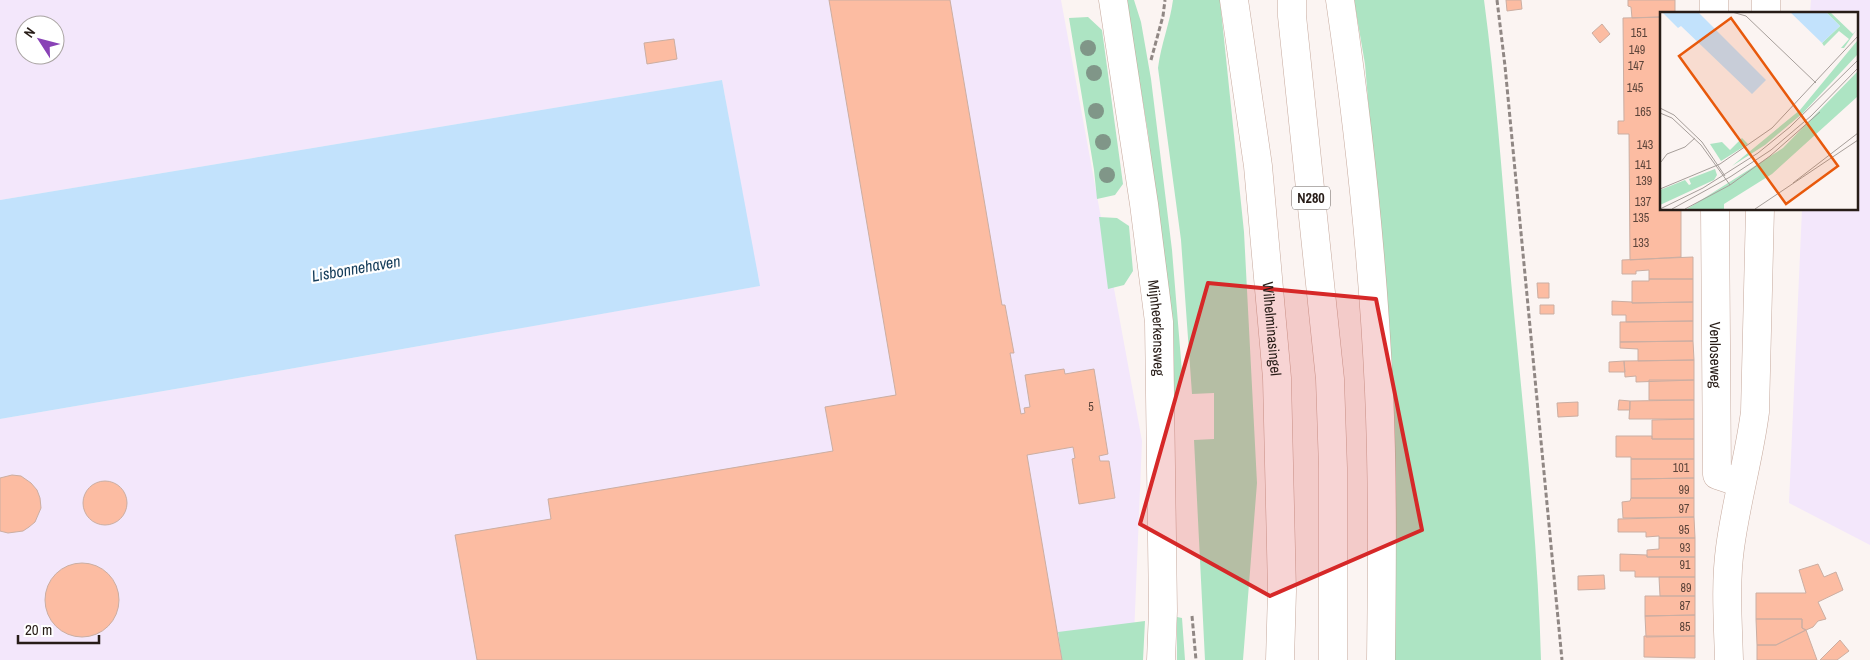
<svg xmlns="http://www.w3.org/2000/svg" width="1870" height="660" font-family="'Archivo Narrow',sans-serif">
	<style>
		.industrial { fill: #f3e7fb; fill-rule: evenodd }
		.green { fill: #ade4c3 }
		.water { fill: #c2e2fc }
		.building { fill: #fcbca2; stroke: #cbaea2 }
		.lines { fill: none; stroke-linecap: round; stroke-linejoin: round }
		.minor-casing { stroke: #c6a99d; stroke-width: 29 }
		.tertiary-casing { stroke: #c6a99d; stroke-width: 29 }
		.secondary-casing { stroke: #c6a99d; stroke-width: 29 }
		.primary-casing { stroke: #c6a99d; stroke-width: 29 }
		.path { stroke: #908784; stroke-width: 3; stroke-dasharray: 5 2.5; stroke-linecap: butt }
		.minor { stroke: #fff; stroke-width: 28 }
		.tertiary { stroke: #fff; stroke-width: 28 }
		.secondary { stroke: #fff; stroke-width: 28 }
		.primary { stroke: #fff; stroke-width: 28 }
		.tree { fill: #809688 }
		.marked { fill: #d62828; fill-opacity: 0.2; stroke: #d62828; stroke-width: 4; stroke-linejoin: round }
		.labels { text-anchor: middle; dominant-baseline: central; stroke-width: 4.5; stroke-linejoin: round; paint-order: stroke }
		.number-label { font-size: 12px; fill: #5c443a }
		.shield { fill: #fff; stroke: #68605d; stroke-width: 1 }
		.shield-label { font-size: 14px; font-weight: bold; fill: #271c17 }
		.street-label { font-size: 15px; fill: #271c17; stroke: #fff }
		.water-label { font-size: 16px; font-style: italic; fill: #153d5a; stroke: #fff }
		.inset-road { fill: none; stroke: #a69e9a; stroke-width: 1 }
		.view { fill: #e8590c; fill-opacity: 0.15; stroke: #e8590c; stroke-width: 2.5 }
		.inset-edge { fill: none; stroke: #271c17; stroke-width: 2.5 }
	</style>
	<rect width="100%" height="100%" fill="#fbf4f2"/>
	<!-- industrial -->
	<path class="industrial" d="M0,0H1061L1142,441L1133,660H0V419L187,387L759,286L722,80L0,200ZM25,25H55V55H25Z
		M1811,0H1870V545L1789,503L1802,209H1856V14H1810Z"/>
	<!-- green -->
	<path class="green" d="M1126,0H1134L1141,22L1151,79L1172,250L1182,372L1178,395L1172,396L1161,243L1148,133Z
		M1173,0H1220L1244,232L1257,483L1243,660H1205L1194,440L1214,439V393L1192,394L1181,240L1158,68C1161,44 1170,23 1173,0Z
		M1354,0H1484C1498,104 1504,208 1514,313C1525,428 1538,544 1541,660H1391L1389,351L1365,64Z
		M1088,17L1102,30L1123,184L1115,195L1097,199L1094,170L1069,18Z
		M1099,217L1117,218L1129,226L1133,271L1124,285L1108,289Z
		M1177,617L1182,618L1185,660H1177Z
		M1145,621L1143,660H1062L1058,632Z"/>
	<!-- water -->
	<path class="water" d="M722,80L760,286L187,387L0,419V200Z"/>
	<!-- building -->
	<path class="building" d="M829,0H950L1002,305H1005L1014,353H1010L1021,414L1025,413L1024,408L1030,407L1025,375L1064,369L1065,374L1094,369L1108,454L1099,456L1100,461H1109L1115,498L1079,504L1072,459L1075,458L1073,447L1027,455L1062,660H477L455,535L551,519L548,499L833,451L825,407L896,395Z
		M1506,0H1521L1522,9L1507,11Z
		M1628,0H1675V14H1661V17L1632,18L1631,7L1628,6Z
		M1661,17V209H1681V257L1630,260L1629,134H1618V121H1624L1623,18Z
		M1602,24L1610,34L1600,43L1592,33Z
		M674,39L677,59L647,64L644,43Z
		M1693,257V279H1649V270L1636,271V274H1622V260Z
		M1649,279H1693V302L1632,303V281H1649Z
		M1537,283H1549V298H1538Z
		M1612,301L1632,302V303L1693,302V321L1626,322V315H1612Z
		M1540,305H1554V314H1540Z
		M1693,321V341L1620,342V322Z
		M1693,341L1694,360L1638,361V349L1620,348V342Z
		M1694,360V380L1636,382V376L1625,377L1624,361Z
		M1624,361L1625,372H1609V362Z
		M1649,380H1694V400H1649Z
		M1619,400L1630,401V410H1618Z
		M1694,400V419H1629L1630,401Z
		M1578,402V416L1558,417L1557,403Z
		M1694,419V439H1652V420Z
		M1616,436H1652V439H1694V459H1631V457H1616Z
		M1631,459H1694V478L1631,479Z
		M12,475L21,476L31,483L37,490L40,498L41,508L35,522L29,527L23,531L8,533L0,531V478Z
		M1694,478V498H1631V479Z
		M83 503a22 22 0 1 1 44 0a22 22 0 1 1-44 0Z
		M1631,498H1694V517L1623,518L1622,502L1630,501Z
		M1694,517L1695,538H1659V536L1646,537V532H1618V519Z
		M1659,538H1695V557H1647V550L1659,549Z
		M1620,554L1647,555V557H1695V577H1635V571H1620Z
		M45 600a37 37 0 1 1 74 0a37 37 0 1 1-74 0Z
		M1818,564L1824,577L1836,572L1843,590L1818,602L1826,619L1818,621L1813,627L1806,630L1802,628V619H1756V593H1806L1799,570Z
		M1604,575L1605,589L1578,590V576Z
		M1659,577H1695V596H1660Z
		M1645,596H1695V615L1645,616Z
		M1695,615V636L1646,637L1645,616Z
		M1756,619H1802V628L1806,630L1776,645H1757Z
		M1806,630L1817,660H1757V645H1776Z
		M1644,636H1695V658L1644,657Z
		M1840,640L1849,651L1837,660H1820Z"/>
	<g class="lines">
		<defs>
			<g id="minor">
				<path id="s1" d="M1113,0L1144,204L1159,322L1163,611L1161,660"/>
				<path d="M1714,0V14"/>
				<path id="s2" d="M1715,209L1717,475L1741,483"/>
			</g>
			<path id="tertiary" d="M1766,14V0
				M1729,660C1728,623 1725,585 1730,548C1736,502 1749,458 1755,412L1760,209"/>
			<g id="secondary">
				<path id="s3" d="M1234,0L1258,166L1277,378L1282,591L1280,660"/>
				<path d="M1340,0C1359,130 1373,260 1379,391C1383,481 1382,570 1381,660"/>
			</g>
			<path id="primary" d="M1292,0V16L1330,379L1333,468V660"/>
		</defs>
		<!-- minor casing -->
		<use href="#minor" class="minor-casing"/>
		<!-- tertiary casing -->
		<use href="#tertiary" class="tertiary-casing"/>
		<!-- secondary casing -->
		<use href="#secondary" class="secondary-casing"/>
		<!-- primary casing -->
		<use href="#primary" class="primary-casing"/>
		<!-- path -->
		<path class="path" d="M1497,0L1505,66L1562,660
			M1151,60L1163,16L1165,0
			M1192,616L1196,660"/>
		<!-- minor -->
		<use href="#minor" class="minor"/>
		<!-- tertiary -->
		<use href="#tertiary" class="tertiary"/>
		<!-- secondary -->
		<use href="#secondary" class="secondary"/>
		<!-- primary -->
		<use href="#primary" class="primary"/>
	</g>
	<!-- trees -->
	<g class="tree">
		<circle cx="1088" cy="48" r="8"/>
		<circle cx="1094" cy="73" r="8"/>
		<circle cx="1096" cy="111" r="8"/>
		<circle cx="1103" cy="142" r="8"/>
		<circle cx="1107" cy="175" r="8"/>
	</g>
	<!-- marked area -->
	<path class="marked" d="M1208,283L1376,299L1422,530L1270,596L1140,524Z"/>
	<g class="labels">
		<!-- number labels -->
		<g class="number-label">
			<text x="1639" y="33">151</text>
			<text x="1637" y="50">149</text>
			<text x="1636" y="66">147</text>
			<text x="1635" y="88">145</text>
			<text x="1643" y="112">165</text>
			<text x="1645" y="145">143</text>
			<text x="1643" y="165">141</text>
			<text x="1644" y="181">139</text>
			<text x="1643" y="202">137</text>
			<text x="1641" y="218">135</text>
			<text x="1641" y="243">133</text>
			<text x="1091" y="407">5</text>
			<text x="1681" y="468">101</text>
			<text x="1684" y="490">99</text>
			<text x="1684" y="509">97</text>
			<text x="1684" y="530">95</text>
			<text x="1685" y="548">93</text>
			<text x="1685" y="565">91</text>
			<text x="1686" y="588">89</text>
			<text x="1685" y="606">87</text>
			<text x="1685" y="627">85</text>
		</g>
		<!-- shield labels -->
		<rect class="shield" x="1292" y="186.5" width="38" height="23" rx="4"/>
		<g class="shield-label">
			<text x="1311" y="198">N280</text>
		</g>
		<!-- street labels -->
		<g class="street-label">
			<text stroke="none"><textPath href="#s1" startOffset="331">Mijnheerkensweg</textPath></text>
			<text stroke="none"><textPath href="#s3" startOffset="331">Wilhelminasingel</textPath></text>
			<text stroke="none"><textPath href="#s2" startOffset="146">Venloseweg</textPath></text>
		</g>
		<!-- water labels -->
		<g class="water-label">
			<text transform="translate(356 268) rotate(-10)">Lisbonnehaven</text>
		</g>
	</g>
	<!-- overview -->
	<g transform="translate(1660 12)">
		<rect width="198" height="198" fill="#fbf4f2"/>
		<path d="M166,0H170L193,22L197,17L184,36H181L189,27L179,19L164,34L162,31L180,14ZM197,29V43L143,101L105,133L72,154L140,98ZM197,60V85L112,162L64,192V197H27L123,136ZM82,126L88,132L61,149L50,132L62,130L70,138ZM55,157L57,163L54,168L0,193V178L25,168L29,173L31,172L29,167Z" fill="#ade4c3"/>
		<path d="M2,0H38L106,68L92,82L21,14L18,16ZM130,0H166L180,14L162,31Z" fill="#c2e2fc"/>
		<path class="inset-road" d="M72,0L86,4L156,71M0,96L14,103L42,130L65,164M0,101L12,106L41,133L70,173M1,150L7,142L25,135L35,126M133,171L198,121M0,177L60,152L112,116L198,24M0,197L43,176L98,141L130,115L198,48M12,197L70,165L111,138L151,104L198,56M25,197L70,173L110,144L160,100M95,197L198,128"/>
		<path class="view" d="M71,6L178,154L126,192L19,44Z"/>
		<rect width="198" height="198" class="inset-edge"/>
	</g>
	<!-- north arrow -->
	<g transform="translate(40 40) rotate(306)"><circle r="24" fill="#ffffff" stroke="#a9a4a2"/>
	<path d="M0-4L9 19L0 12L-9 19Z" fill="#8942b6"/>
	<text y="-8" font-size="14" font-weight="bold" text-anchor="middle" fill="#271c17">N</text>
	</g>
	<!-- scale -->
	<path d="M18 635v8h81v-8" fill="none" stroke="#271c17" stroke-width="2.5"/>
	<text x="25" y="635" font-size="15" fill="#271c17" stroke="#ffffff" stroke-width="4" paint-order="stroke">20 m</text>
</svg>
